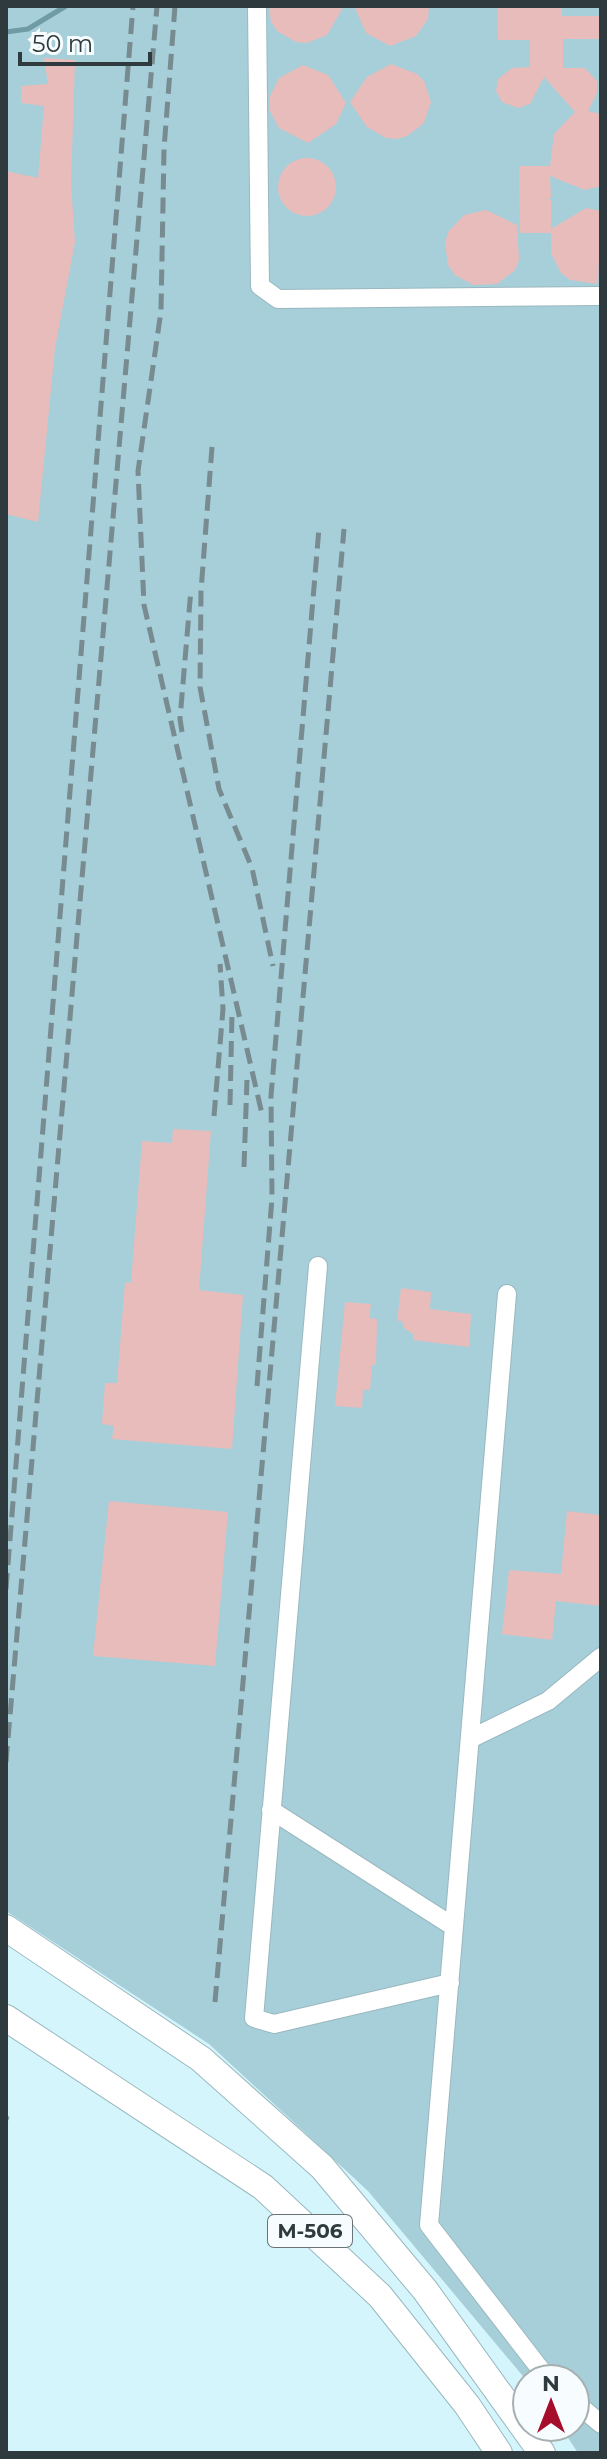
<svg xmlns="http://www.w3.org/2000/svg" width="607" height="2459" font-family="Montserrat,sans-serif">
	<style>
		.green { fill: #a6cfd9 }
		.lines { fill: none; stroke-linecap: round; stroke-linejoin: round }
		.stream { stroke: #6f9ba6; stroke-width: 5 }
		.building { fill: #e8bcbb }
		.minor-casing { stroke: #9ab8bf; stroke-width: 20 }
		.highway-casing { stroke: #9ab8bf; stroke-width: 28 }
		.path { stroke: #92a9af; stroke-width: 3; stroke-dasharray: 4 4; stroke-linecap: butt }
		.minor { stroke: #fff; stroke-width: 18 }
		.highway { stroke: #fff; stroke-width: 26 }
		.rail { stroke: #778b90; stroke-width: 5; stroke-dasharray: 16 8; stroke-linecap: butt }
		.labels { text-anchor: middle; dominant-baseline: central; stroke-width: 6; stroke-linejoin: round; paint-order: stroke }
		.shield { fill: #f7fdfe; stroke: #6a7477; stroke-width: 2 }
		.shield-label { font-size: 20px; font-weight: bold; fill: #2e3a3d }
	</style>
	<rect width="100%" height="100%" fill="#d5f5fc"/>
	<!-- green -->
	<path class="green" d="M6,6H601V2453H578L561,2427H575V2379L527,2381L368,2191L209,2044L6,1911Z"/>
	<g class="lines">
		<!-- stream -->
		<path class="stream" d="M6,32L28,29L66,6"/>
	</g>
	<!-- building -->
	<path class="building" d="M269,6H344L327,35L307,43L296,42L277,31L271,22Z
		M354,6H429L428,19L416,36L390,46L366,33Z
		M497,6H562V16H601V39H563V68H585L597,81V93L588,111L601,114V186L585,190L550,176L551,198L547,199L551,200V233H520L519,166H550L554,134L575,112L544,77L530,104L518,108L502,102L496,91L498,79L512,68L530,67V40H498Z
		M44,58L75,60L71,184L75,242L55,348L38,522L6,514V171L38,178L44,106L21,103V86L48,84Z
		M391,64L417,74L424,81L431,102L424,123L407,136L397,139L386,138L367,127L350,102L367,77Z
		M303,65L328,75L346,103L336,124L308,143L279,128L270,111V96L279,78Z
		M278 187a29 29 0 1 1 58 0a29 29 0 1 1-58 0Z
		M586,208L601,211L598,284L570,280L561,273L551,253V229Z
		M486,210L517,225L519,260L515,270L497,284L473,285L455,275L448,265L445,243L448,232L464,215Z
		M173,1129L211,1131L199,1290L243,1295L232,1449L112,1439L114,1426L102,1424L105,1383H117L125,1282L131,1283L142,1141L172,1143Z
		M401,1288L431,1292L430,1309L471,1314L469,1347L413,1340V1334L404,1328L402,1321H397Z
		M345,1302L371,1304L369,1318L377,1319L376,1365H372L370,1390H363L362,1408L335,1406Z
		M109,1501L228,1512L215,1666L93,1656Z
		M567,1511L601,1515V1606L556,1601L552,1640L502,1634L509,1570L561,1574Z"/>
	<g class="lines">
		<defs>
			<path id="minor" d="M257,6L260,286L278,299L601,296
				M318,1266L254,2018L274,2024L450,1983
				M507,1294L429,2225L548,2379
				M470,1739L548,1701L601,1657
				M271,1810L454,1927
				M575,2402L601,2424"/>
			<path id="highway" d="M6,1928L201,2059L322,2167L425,2290L542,2453
				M6,2018L263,2187L380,2296L467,2405L499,2453"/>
		</defs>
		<!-- minor casing -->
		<use href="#minor" class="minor-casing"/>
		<!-- highway casing -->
		<use href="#highway" class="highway-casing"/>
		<!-- path -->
		<path class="path" d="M6,2128L8,2116"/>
		<!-- minor -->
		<use href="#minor" class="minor"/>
		<!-- highway -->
		<use href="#highway" class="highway"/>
		<!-- rail -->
		<path class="rail" d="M175,6L164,149L161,311L138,471L144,605L262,1114
			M212,447L201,591L200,687L219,789L252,868L273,966
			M182,732L180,719L191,589
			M230,1105L232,1013
			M214,1116L223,1009L220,964
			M244,1167L247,1080
			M257,1386L272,1198L271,1096L319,528
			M6,1589L133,6
			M6,1762L157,6
			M215,2002L344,529"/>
	</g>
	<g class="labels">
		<!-- shield labels -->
		<rect class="shield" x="268" y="2215" width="84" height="32" rx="6"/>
		<g class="shield-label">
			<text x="310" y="2231">M-506</text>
		</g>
	</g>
	<!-- border -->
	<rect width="607" height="2459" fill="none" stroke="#2e3a3d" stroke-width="16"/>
	<!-- north arrow -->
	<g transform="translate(551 2403)"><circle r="38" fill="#f7fdfe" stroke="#a7afb1" stroke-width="2"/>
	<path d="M0-6L14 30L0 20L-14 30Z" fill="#a60d2a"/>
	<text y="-12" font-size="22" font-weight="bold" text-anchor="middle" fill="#2e3a3d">N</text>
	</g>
	<!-- scale -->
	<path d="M20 52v12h130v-12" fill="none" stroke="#2e3a3d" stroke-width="4"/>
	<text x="32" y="52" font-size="24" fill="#2e3a3d" stroke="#f7fdfe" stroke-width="6" paint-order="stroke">50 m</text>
</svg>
